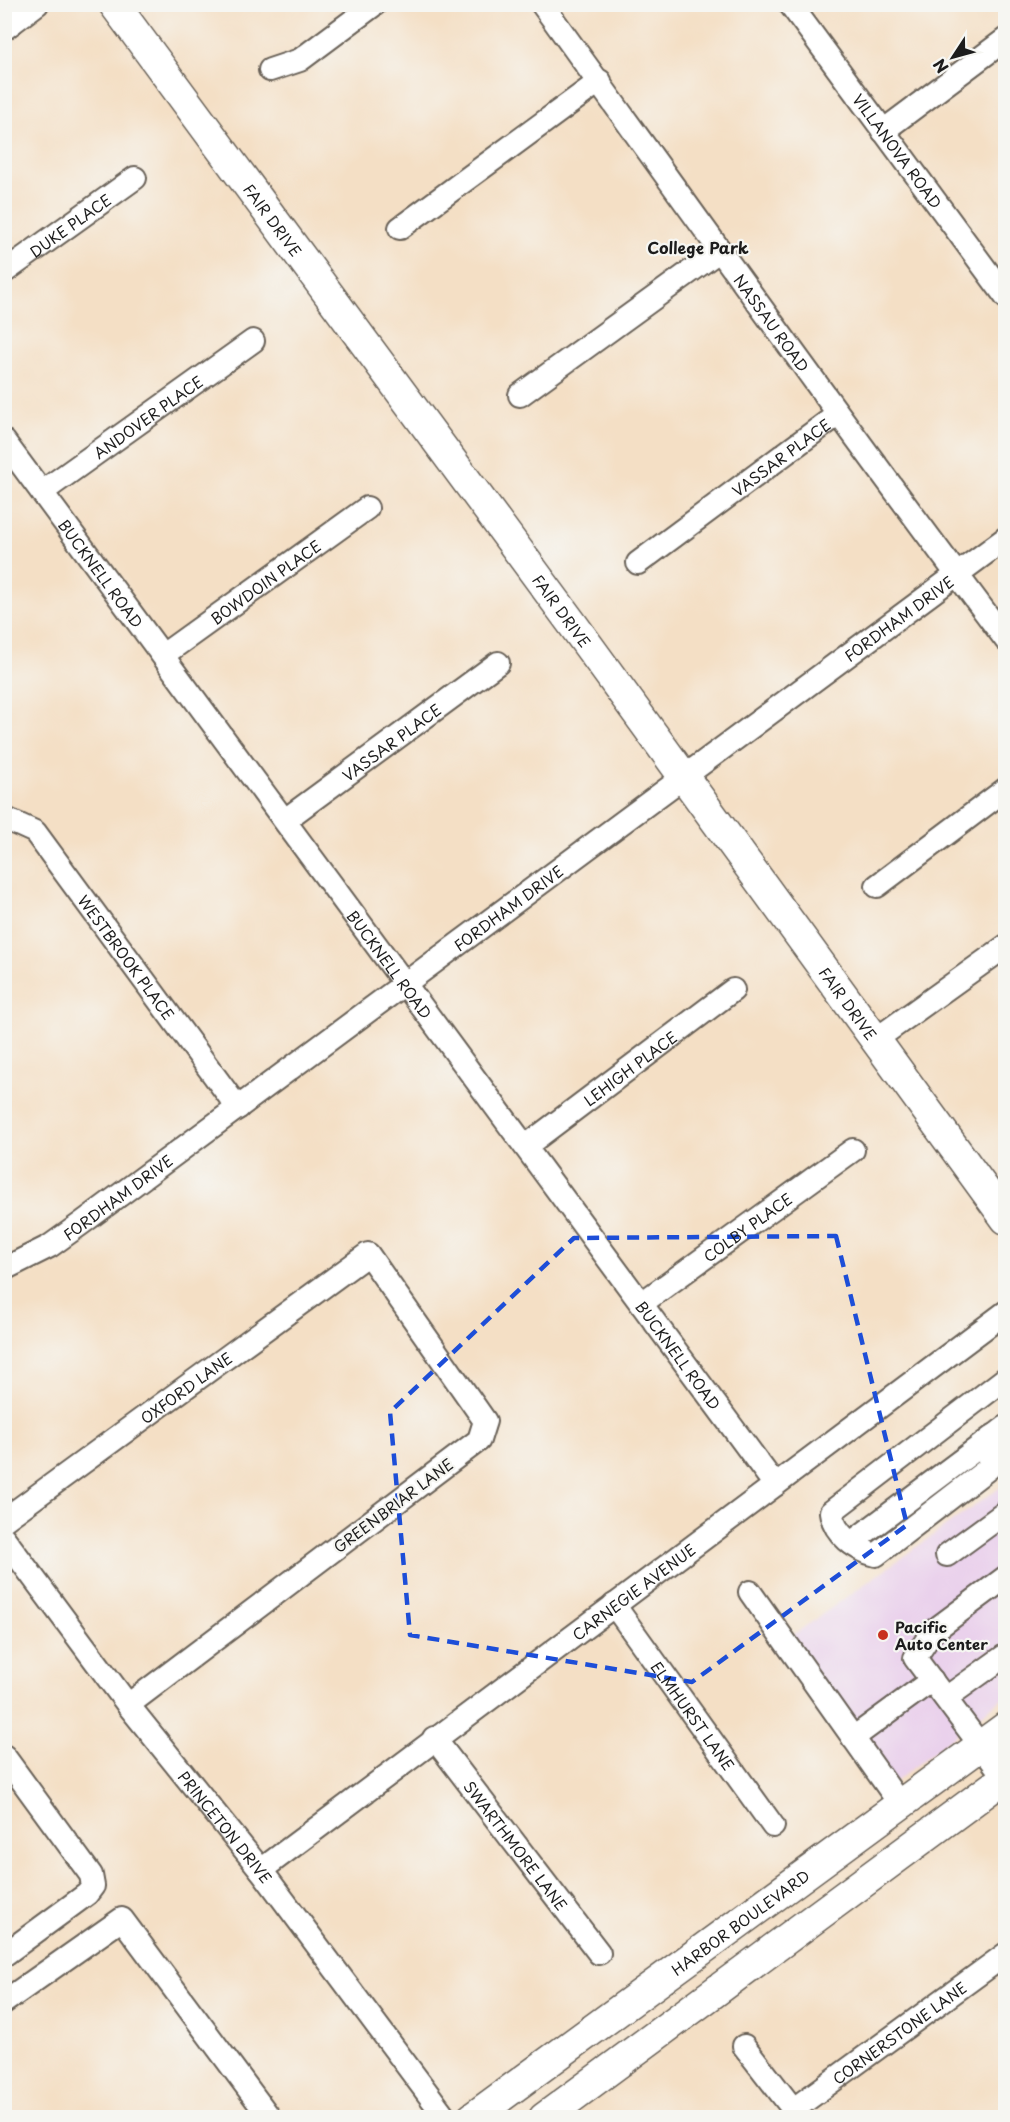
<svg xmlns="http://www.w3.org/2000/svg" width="1010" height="2122" font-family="'Playpen Sans',sans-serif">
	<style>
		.built { fill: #ead1ec }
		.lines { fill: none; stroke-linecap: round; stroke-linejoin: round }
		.minor-casing { stroke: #686057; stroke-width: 26 }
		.major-casing { stroke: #686057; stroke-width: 33 }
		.minor { stroke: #fff; stroke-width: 22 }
		.major { stroke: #fff; stroke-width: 30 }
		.marked { fill: none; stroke: #1d4ed8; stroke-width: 4.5; stroke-dasharray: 12 8; stroke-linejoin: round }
		.poi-dot { fill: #c8321e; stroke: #f6f6f2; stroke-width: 2 }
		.labels { text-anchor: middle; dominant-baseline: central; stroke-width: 4.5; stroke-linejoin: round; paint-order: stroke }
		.street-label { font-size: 15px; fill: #1c1c1c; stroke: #f6f6f2 }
		.poi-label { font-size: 15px; font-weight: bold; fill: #1c1c1c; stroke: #f6f6f2; text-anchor: start }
		.neighbourhood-label { font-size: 16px; font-weight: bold; fill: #1c1c1c; stroke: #f6f6f2 }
	</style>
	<rect width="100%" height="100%" fill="#f6f6f2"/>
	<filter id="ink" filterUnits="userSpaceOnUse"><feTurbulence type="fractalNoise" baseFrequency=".0167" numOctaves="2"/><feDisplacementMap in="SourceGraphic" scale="12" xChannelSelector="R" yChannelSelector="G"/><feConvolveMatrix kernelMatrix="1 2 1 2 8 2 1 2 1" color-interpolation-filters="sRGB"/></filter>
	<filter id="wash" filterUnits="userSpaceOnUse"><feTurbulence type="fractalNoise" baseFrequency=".008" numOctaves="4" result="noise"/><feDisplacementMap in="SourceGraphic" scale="24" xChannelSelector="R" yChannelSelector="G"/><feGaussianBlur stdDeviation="1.35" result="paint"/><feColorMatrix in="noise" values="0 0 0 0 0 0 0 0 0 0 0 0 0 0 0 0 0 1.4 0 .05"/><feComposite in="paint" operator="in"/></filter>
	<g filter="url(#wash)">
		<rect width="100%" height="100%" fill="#f4dfc5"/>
		<!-- built -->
		<path class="built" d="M1005,1484V1696L881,1793L882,1797L775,1648Z"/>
	</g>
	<g filter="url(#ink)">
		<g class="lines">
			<defs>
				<g id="minor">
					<path id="s1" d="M542,4C696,217 848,430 1006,640"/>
					<path id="s2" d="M790,4L1006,297"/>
					<path d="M4,29L37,4"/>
					<path d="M270,70L300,60L375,4"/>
					<path d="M883,131L1006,39"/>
					<path d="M400,228L600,81"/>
					<path id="s3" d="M4,272L135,178"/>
					<path d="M520,395L720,250"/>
					<path id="s4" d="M4,441L775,1485"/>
					<path id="s5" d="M42,492L253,341"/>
					<path id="s6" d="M638,563L837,415"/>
					<path id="s7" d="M163,655L367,508"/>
					<path id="s8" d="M4,818L35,832L238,1108"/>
					<path id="s9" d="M285,820L498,663"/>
					<path d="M877,886L1006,789"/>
					<path d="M875,1040L1006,946"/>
					<path id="s10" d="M526,1146L733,990"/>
					<path id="s11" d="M4,1269L50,1246L82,1223L1006,538"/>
					<path id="s12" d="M642,1303L853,1150"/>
					<path d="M1006,1378L831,1512C834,1534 856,1550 876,1555L989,1468C992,1447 982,1444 1006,1427"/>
					<path id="s13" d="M4,1520L368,1254L485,1421L479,1440L128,1705"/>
					<path id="s14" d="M4,1538L128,1705L261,1870L446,2118"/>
					<path d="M851,1543L995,1435"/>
					<path d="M947,1555L1006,1512"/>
					<path d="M750,1592L900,1804"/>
					<path id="s15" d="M614,1605L773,1826"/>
					<path d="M946,1698L1006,1655"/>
					<path id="s16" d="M434,1738L599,1953"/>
					<path d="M853,1738L932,1680"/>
					<path d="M4,1756L91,1875L93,1886L87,1894L4,1955"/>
					<path d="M1005,1778L915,1658L932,1632L1006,1577"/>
					<path id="s17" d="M261,1870L1006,1312"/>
					<path d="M4,2002L122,1919L270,2118"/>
					<path d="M744,2046L800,2118"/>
					<path id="s18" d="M794,2109L1006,1954"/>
				</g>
				<g id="major">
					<path id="s19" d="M114,4L571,622L1006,1219"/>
					<path id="s20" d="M472,2118L1006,1727"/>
					<path d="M544,2118L1006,1777"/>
				</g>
			</defs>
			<!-- minor casing -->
			<use href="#minor" class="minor-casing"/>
			<!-- major casing -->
			<use href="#major" class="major-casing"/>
			<!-- minor -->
			<use href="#minor" class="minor"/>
			<!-- major -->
			<use href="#major" class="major"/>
		</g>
	</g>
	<!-- marked area -->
	<path class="marked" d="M836,1236L907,1525L692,1682L410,1635L390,1412L574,1238Z"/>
	<!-- markers -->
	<circle class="poi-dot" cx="883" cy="1635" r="6"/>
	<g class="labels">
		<!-- street labels -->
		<g class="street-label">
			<text stroke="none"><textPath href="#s2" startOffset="182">VILLANOVA ROAD</textPath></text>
			<text stroke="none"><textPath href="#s19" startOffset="268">FAIR DRIVE</textPath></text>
			<text stroke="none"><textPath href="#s3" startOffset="81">DUKE PLACE</textPath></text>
			<text stroke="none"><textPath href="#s1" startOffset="393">NASSAU ROAD</textPath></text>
			<text stroke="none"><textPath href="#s5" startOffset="130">ANDOVER PLACE</textPath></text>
			<text stroke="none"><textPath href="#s6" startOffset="178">VASSAR PLACE</textPath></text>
			<text stroke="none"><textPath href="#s4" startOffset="164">BUCKNELL ROAD</textPath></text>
			<text stroke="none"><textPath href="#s7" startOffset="126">BOWDOIN PLACE</textPath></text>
			<text stroke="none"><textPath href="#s19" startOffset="754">FAIR DRIVE</textPath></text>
			<text stroke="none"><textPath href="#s11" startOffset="1107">FORDHAM DRIVE</textPath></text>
			<text stroke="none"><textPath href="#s9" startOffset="132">VASSAR PLACE</textPath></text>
			<text stroke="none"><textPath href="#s11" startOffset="621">FORDHAM DRIVE</textPath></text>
			<text stroke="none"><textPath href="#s8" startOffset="189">WESTBROOK PLACE</textPath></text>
			<text stroke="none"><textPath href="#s4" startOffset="650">BUCKNELL ROAD</textPath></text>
			<text stroke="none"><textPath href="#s19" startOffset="1240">FAIR DRIVE</textPath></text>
			<text stroke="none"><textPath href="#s10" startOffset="130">LEHIGH PLACE</textPath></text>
			<text stroke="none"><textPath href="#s11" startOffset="135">FORDHAM DRIVE</textPath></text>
			<text stroke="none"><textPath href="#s12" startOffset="130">COLBY PLACE</textPath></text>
			<text stroke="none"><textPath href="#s4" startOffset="1136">BUCKNELL ROAD</textPath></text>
			<text stroke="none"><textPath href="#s13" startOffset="225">OXFORD LANE</textPath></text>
			<text transform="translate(393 1505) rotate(-37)">GREENBRIAR LANE</text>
			<text stroke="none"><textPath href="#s17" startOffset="465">CARNEGIE AVENUE</textPath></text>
			<text stroke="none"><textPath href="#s15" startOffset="136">ELMHURST LANE</textPath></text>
			<text stroke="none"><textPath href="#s14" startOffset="364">PRINCETON DRIVE</textPath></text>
			<text stroke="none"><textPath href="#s16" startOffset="135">SWARTHMORE LANE</textPath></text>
			<text stroke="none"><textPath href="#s20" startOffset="332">HARBOR BOULEVARD</textPath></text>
			<text stroke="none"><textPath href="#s18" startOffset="130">CORNERSTONE LANE</textPath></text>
		</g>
		<!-- poi labels -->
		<g class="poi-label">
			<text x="895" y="1626">Pacific<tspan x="895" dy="17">Auto Center</tspan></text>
		</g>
		<!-- neighbourhood labels -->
		<g class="neighbourhood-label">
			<text x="698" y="247">College Park</text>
		</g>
	</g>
	<!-- margin -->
	<rect width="1010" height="2122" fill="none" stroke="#f6f6f2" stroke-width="24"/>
	<!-- north arrow -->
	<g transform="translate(953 57) rotate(234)" stroke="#f6f6f2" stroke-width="4.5" paint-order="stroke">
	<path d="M0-4.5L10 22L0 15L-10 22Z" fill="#1c1c1c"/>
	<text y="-9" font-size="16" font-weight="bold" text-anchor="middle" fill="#1c1c1c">N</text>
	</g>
</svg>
